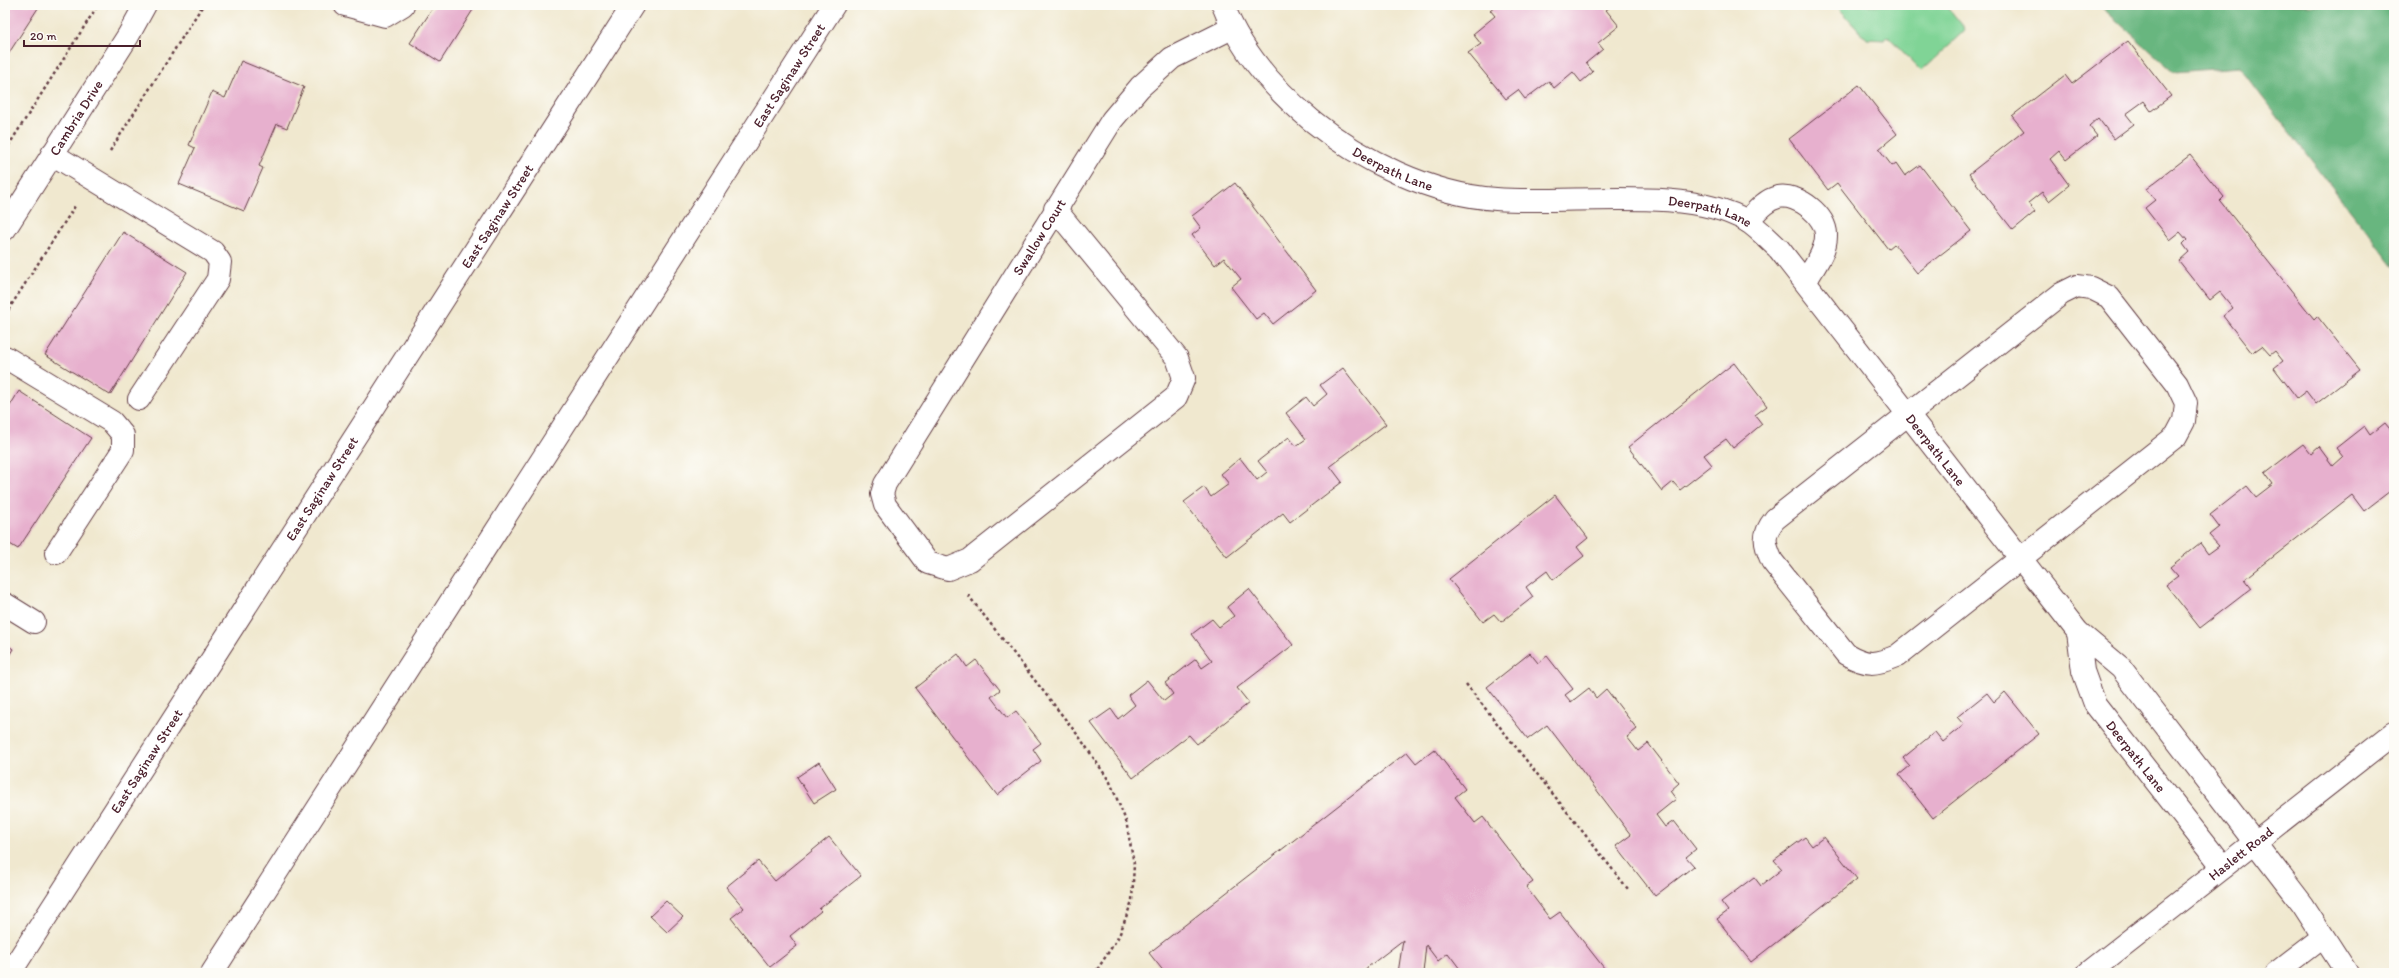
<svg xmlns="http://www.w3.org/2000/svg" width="2399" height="978" font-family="Itim,sans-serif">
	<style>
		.green { fill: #80d496; stroke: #657a60 }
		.forest { fill: #68b67f; stroke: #596a55 }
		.building { fill: #e7b0ce }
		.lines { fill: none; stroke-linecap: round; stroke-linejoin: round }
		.minor-casing { stroke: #633d44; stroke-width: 24 }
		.major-casing { stroke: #633d44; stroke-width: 24 }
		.path { stroke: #633d44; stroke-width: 2.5; stroke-dasharray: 3 3; stroke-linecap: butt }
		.minor { stroke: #fff; stroke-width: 22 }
		.major { stroke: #fff; stroke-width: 22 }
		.labels { text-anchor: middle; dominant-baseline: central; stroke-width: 3; stroke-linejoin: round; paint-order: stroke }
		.street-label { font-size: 14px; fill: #4a1f2b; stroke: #fdfcf7 }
	</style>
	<rect width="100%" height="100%" fill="#fdfcf7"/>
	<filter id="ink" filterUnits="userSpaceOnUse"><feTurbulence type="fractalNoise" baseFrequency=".025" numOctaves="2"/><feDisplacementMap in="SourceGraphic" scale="8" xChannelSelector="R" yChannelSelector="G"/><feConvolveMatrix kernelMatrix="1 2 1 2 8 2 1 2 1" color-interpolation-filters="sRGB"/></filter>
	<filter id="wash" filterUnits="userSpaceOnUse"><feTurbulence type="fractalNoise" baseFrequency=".012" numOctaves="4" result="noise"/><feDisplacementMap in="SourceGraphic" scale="16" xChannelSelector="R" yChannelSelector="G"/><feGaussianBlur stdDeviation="0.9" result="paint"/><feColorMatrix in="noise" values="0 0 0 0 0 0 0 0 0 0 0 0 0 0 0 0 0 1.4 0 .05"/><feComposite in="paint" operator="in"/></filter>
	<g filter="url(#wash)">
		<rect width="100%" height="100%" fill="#f0e8cf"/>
		<!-- green -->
		<path class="green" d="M1836,5H1946L1963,26L1964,31L1921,71L1888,36L1885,40L1867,39Z"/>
		<!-- forest -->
		<path class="forest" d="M2099,5H2394V267L2239,67L2174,72Z"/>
		<g id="blocks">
			<!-- building -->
			<path class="building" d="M5,5H40L5,59Z
				M435,5H476L440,62L410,43Z
				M1496,5H1613L1606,10L1619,26L1598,43L1603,49L1586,63L1593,72L1581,82L1573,72L1554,88L1549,81L1525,99L1518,90L1506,99L1468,53L1481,44L1473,34L1495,16L1490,10Z
				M2128,41L2171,96L2151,111L2144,101L2126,114L2134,124L2114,139L2098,118L2089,126L2097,136L2066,160L2059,151L2050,159L2069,185L2049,201L2042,192L2028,203L2035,212L2013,230L1969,174L2024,131L2012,116L2065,75L2072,84Z
				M241,61L304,87L287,128L277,124L259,166L263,168L244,211L179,184L195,148L189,145L212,92L225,98Z
				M1859,85L1897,134L1879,149L1892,166L1896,163L1905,176L1920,165L1971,231L1917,273L1894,244L1888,249L1837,183L1828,190L1789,139Z
				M2190,155L2224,197L2220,201L2314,319L2317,316L2360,370L2316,404L2306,391L2297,398L2274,368L2283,361L2275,351L2270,355L2262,346L2252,353L2223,316L2233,308L2220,292L2210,300L2179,261L2189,252L2183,244L2187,240L2180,232L2170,240L2145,208L2155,200L2146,189Z
				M1235,183L1316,290L1273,324L1264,313L1256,319L1231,287L1241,279L1224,258L1215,265L1192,235L1201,228L1192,216Z
				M123,232L187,272L110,395L45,355Z
				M1734,363L1767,406L1755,415L1762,424L1733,448L1726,439L1704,455L1712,465L1680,490L1673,482L1662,491L1628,447Z
				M1343,368L1386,424L1330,466L1342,482L1290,522L1283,513L1227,557L1184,502L1204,487L1211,497L1229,484L1221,474L1240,458L1257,480L1267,472L1258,461L1289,437L1296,446L1306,439L1286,413L1306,397L1313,406L1327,394L1320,385Z
				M19,391L91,438L18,549L5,541V414Z
				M2385,423L2394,434V488L2364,511L2352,495L2245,579L2252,588L2200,628L2166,585L2178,576L2170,567L2200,543L2208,554L2219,546L2209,535L2219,527L2210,515L2247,486L2256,497L2273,484L2265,473L2303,444L2311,454L2319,447L2333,466L2343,457L2336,448L2364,426L2370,435Z
				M1555,495L1588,538L1577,547L1584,556L1553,580L1547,571L1526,587L1533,597L1501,622L1494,614L1483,622L1449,579Z
				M1249,589L1293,645L1237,688L1249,703L1197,744L1189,735L1133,778L1091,723L1111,709L1118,719L1135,705L1128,695L1147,680L1164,701L1173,694L1165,683L1196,659L1202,668L1212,661L1192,634L1212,619L1219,627L1234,616L1227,607Z
				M5,643L13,649L5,662Z
				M1530,653L1538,663L1547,656L1573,689L1565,695L1571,702L1589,688L1596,698L1606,689L1637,729L1627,737L1638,751L1648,743L1679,783L1670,791L1676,799L1656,815L1665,827L1674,821L1696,849L1686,857L1694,866L1655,896L1616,846L1631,835L1547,725L1528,739L1487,687Z
				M958,654L967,667L976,660L1000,690L991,697L1007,718L1016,711L1041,743L1033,749L1041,761L997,795L915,688Z
				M2005,692L2039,734L1933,818L1899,775L1910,766L1903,758L1935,732L1943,742L1964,725L1957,717L1987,693L1994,702Z
				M1434,749L1465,789L1455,797L1475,823L1483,817L1533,882L1526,887L1550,919L1560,912L1608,973H1463L1448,953L1438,961L1426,945L1423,973H1398L1403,940L1360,973H1165L1149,953L1407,752L1416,763Z
				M819,762L836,789L814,803L797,777Z
				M829,837L861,876L819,909L821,911L790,936L797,946L770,967L731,918L744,908L726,887L758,861L775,881Z
				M1805,837L1812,846L1824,837L1857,879L1751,962L1717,919L1728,911L1721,902L1754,877L1761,886L1782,869L1774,860Z
				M666,901L683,917L667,932L650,916Z"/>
		</g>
	</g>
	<g filter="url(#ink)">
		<use href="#blocks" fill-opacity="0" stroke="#633d44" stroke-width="1"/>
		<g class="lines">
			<defs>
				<g id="minor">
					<path d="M345,5L385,16L403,5"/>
					<path id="s1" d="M1223,5C1240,50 1274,89 1311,120C1360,160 1432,195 1496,199C1568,205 1686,185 1747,221C1758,228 1769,240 1779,249L2078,632L2121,668L2303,905L2347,973"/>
					<path d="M52,154L213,252L220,262L218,279L139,399"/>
					<path id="s2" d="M1055,209L1177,358L1184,378L1176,397L970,560L948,569L928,563L885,505L882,494L885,484L1112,120L1140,87L1172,58L1232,28"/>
					<path d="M1747,221C1756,212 1765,200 1778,197C1798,193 1827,216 1826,236C1826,252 1813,268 1806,281"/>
					<path id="s3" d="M5,229L128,36L145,5"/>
					<path d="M2077,286L2091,288L2109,297L2177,384L2186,403L2184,421L2176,436L1897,656C1875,665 1867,666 1846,654L1772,561C1764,543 1762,535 1775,519L2061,294Z"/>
					<path d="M5,357L112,422L123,435V450L56,553"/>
					<path d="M5,604L34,622"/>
					<path id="s4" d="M2078,632L2083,671L2095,704L2223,867"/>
					<path d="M2276,973L2323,937"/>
				</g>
				<g id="major">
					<path id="s5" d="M10,973L633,5"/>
					<path id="s6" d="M212,973L834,5"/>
					<path id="s7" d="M2088,973L2394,733"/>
				</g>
			</defs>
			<!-- minor casing -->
			<use href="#minor" class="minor-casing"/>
			<!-- major casing -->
			<use href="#major" class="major-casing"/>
			<!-- path -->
			<path class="path" d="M5,151L98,5
				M110,151L203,5
				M5,315L75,206
				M968,595L1080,738L1110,782L1126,821L1134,864L1132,901L1119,936L1095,973
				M1466,684L1628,889"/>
			<!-- minor -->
			<use href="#minor" class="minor"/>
			<!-- major -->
			<use href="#major" class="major"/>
		</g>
	</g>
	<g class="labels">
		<!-- street labels -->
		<g class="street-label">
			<text stroke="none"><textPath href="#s6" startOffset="1067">East Saginaw Street</textPath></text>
			<text stroke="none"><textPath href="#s3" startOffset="132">Cambria Drive</textPath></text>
			<text stroke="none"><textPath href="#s1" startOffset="242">Deerpath Lane</textPath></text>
			<text stroke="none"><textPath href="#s1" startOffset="566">Deerpath Lane</textPath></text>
			<text stroke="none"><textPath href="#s5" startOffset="900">East Saginaw Street</textPath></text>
			<text stroke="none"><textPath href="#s2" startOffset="927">Swallow Court</textPath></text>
			<text stroke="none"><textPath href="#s1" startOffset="902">Deerpath Lane</textPath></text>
			<text stroke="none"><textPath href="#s5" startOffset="576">East Saginaw Street</textPath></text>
			<text stroke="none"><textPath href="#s4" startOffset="141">Deerpath Lane</textPath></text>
			<text stroke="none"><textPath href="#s5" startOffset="252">East Saginaw Street</textPath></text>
			<text stroke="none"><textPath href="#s7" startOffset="194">Haslett Road</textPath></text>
		</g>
	</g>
	<!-- margin -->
	<rect width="2399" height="978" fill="none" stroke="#fdfcf7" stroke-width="20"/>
	<!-- scale -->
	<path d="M24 40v6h116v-6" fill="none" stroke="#4a1f2b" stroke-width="2"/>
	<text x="30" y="40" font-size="12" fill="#4a1f2b" stroke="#fdfcf7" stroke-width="3" paint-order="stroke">20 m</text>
</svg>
